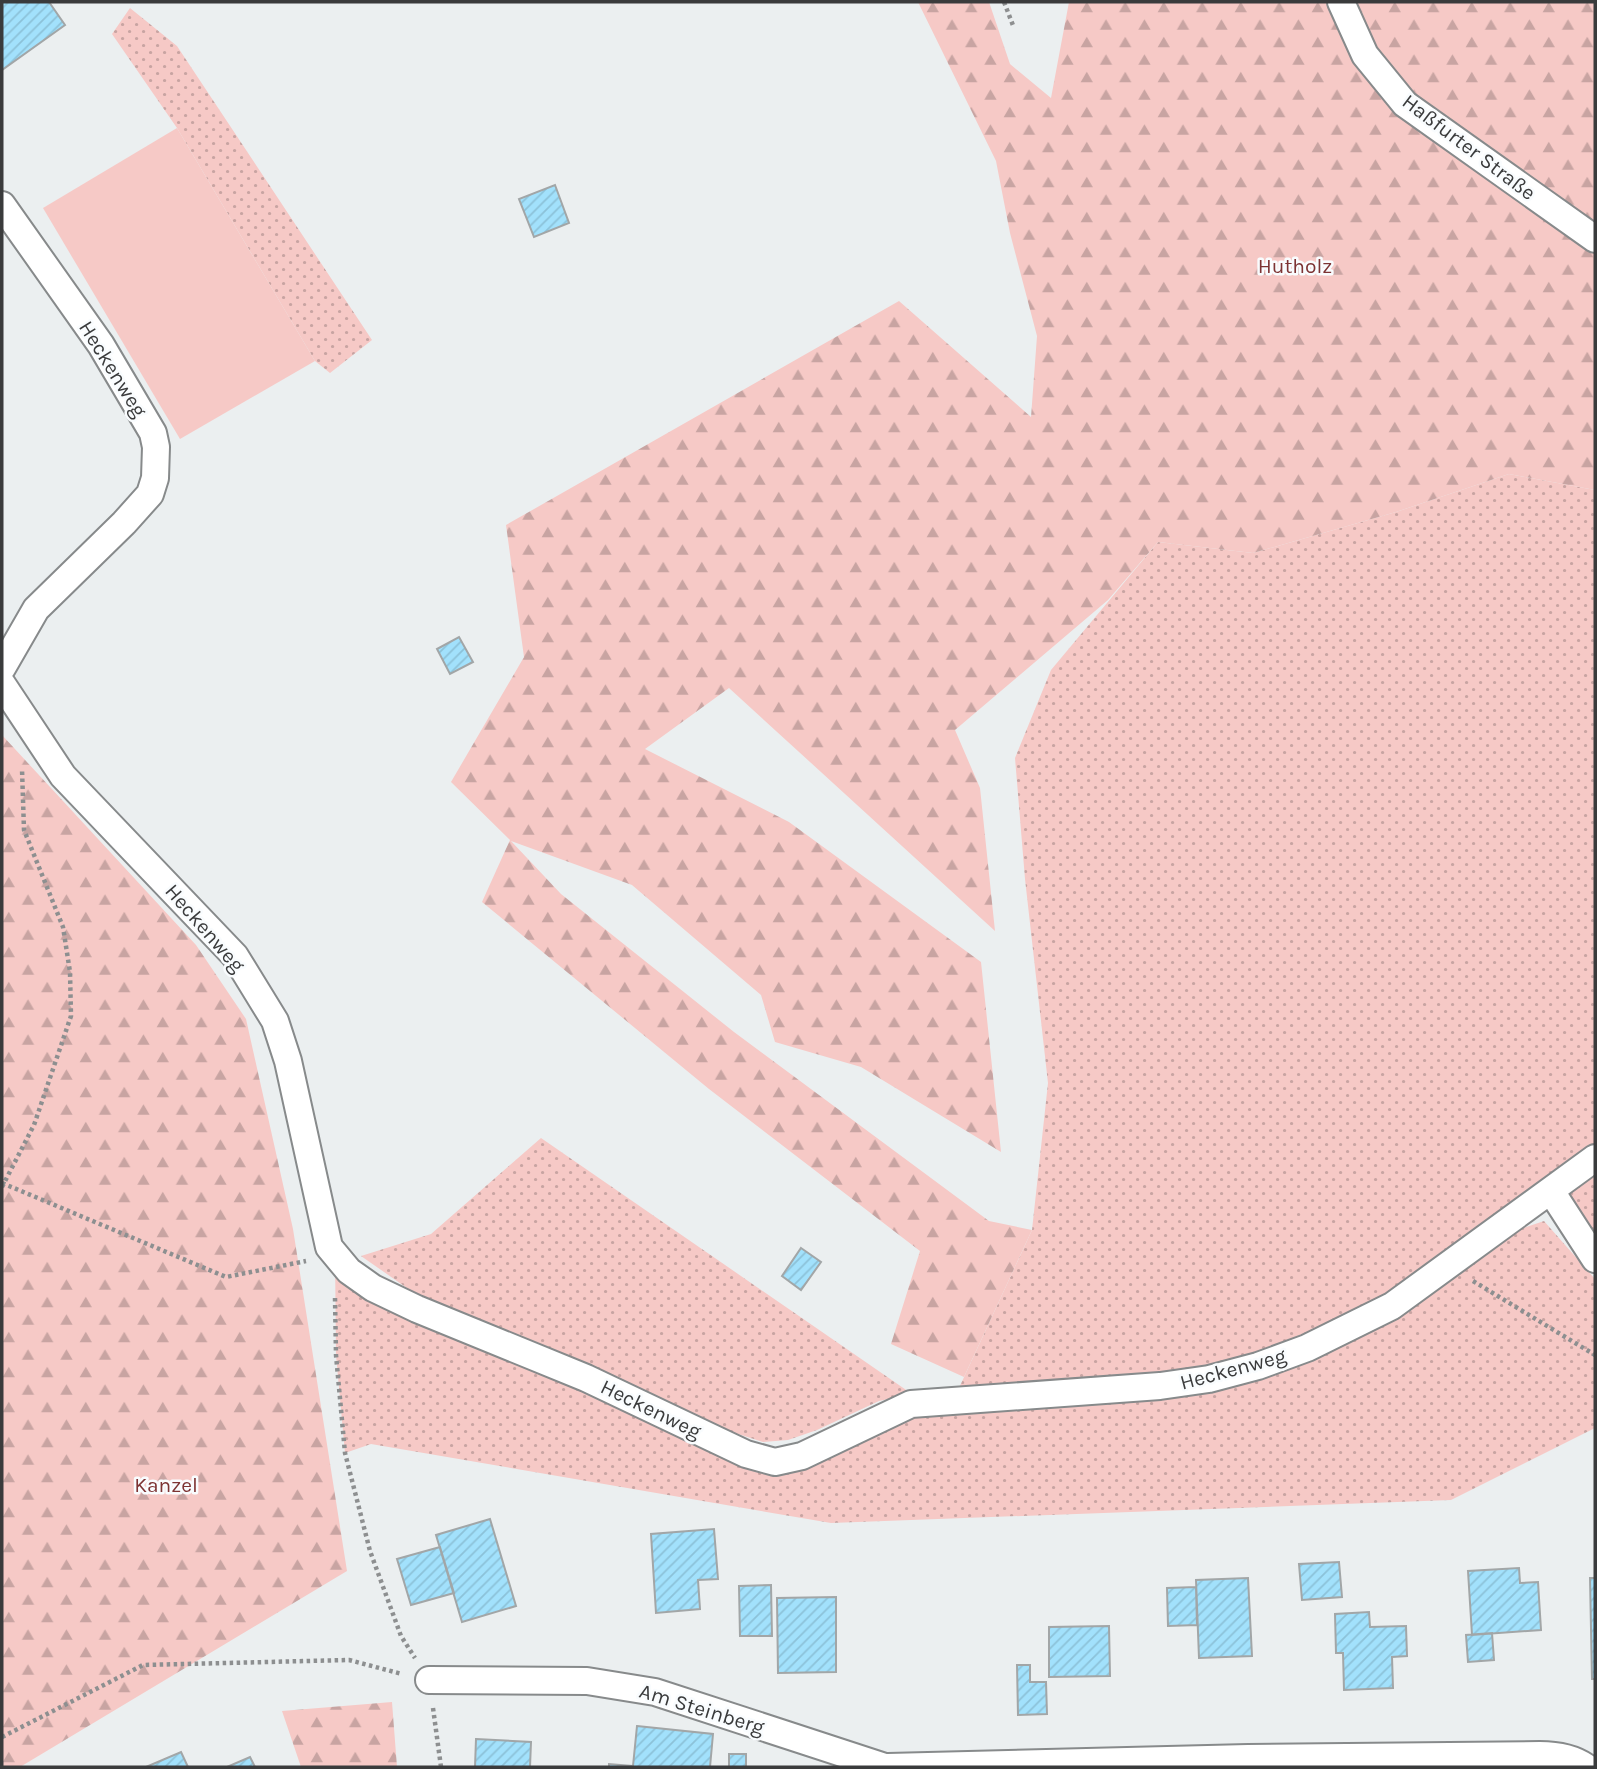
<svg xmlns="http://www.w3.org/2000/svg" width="1597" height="1769" font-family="Karla,sans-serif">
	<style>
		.grass { fill: url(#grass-dots) }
		.forest { fill: url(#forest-firs) }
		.pitch { fill: #f6c9c6 }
		.building { fill: url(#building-hatch); stroke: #a2a6a7; stroke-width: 2 }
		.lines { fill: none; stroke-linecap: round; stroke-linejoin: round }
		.street-casing { stroke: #878a8b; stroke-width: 30 }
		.path { stroke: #8d8f90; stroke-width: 4.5; stroke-dasharray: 3.5 3.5; stroke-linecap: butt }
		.street { stroke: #fff; stroke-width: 26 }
		.labels { text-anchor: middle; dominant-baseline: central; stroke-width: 5; stroke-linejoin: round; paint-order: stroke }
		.street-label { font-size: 21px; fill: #3a3b3c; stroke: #f9fcfe }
		.park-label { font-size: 21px; fill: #7d3333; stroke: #f9fcfe }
	</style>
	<defs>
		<pattern id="grass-dots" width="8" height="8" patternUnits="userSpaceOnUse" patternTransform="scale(1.75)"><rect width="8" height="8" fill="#f6c9c6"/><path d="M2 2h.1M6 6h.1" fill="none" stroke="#c8a4a2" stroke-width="1.8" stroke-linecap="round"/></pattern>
		<pattern id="forest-firs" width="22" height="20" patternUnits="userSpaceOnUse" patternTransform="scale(1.75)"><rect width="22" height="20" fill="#f6c9c6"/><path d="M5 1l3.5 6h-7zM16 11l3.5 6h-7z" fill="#c8a4a2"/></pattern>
		<pattern id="building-hatch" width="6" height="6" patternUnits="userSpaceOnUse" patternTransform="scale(1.75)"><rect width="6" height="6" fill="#a2e1fc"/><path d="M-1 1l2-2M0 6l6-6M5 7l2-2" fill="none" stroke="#8cc2d9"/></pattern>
	</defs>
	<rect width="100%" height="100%" fill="#ebeff0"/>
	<!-- grass -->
	<path class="grass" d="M130,8L177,46L372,340L330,373L315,361L177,128L112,34Z
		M1509,474L1595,490V1259L1551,1191L1439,1270L1392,1306L1307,1348L1258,1366L1209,1379L1160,1386L1022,1397L1063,1404L1204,1392L1253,1380L1304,1362L1355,1339L1506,1234L1544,1221L1595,1279V1428L1451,1500L831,1523L371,1444L345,1453L336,1355L335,1256L349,1271L373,1288L417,1309L586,1378L746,1454L775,1462L802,1456L898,1409L911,1404L953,1401L1032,1230L1048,1083L1025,879L1015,758L1051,670L1158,542L1253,553L1396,512Z
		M541,1138L912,1394L879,1401L817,1430L788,1440L763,1442L732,1432L630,1383L546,1346L474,1322L417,1295L361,1256L431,1234Z"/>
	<!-- forest -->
	<path class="forest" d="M918,2H989L1010,64L1051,98L1069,2H1595V490L1509,474L1396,512L1253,553L1158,542L1108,600L955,730L980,788L995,931L729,688L645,749L789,822L981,962L1001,1152L861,1067L775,1042L761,995L632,885L511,841L561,894L734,1032L989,1221L1032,1230L964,1377L891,1344L920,1251L709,1089L482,902L510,840L451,782L524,657L506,525L899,301L1031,417L1037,336L1010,233L996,161Z
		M2,735L196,945L246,1019L293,1229L347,1571L20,1767H2Z
		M392,1702L397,1767H301L282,1711Z"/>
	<!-- pitch -->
	<path class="pitch" d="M177,128L315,361L180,439L43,208Z"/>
	<!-- building -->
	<path class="building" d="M2,2H49L65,25L2,70Z
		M555,185L569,223L534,237L519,199Z
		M459,637L473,662L450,674L437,649Z
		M801,1248L821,1262L801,1290L782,1276Z
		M490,1519L516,1606L462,1622L436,1535Z
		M714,1529L718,1579L698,1580L700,1609L656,1613L651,1534Z
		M440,1547L454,1593L411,1605L397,1559Z
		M1339,1562L1342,1597L1302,1600L1299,1564Z
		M1519,1568L1520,1583L1538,1582L1541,1630L1472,1635L1468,1571Z
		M1248,1578L1252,1656L1199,1658L1196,1580Z
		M1590,1578H1595V1679H1592Z
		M771,1585L772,1636H740L739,1586Z
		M1196,1587L1197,1625L1168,1626L1167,1588Z
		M836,1597V1672L778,1673L777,1598Z
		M1369,1612L1370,1627L1406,1626L1407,1656L1392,1657L1393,1688L1344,1690L1343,1653H1336L1335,1614Z
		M1109,1626L1110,1676L1049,1677V1627Z
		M1492,1633L1494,1660L1468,1662L1466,1635Z
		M1017,1665H1030V1682H1046L1047,1714L1018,1715Z
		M637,1726L713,1734L710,1767H609V1764L633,1766Z
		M476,1739L531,1742L530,1767H475Z
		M181,1752L188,1767H146Z
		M729,1754H746V1767H729Z
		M250,1757L255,1767H227Z"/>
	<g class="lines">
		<defs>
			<path id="street" d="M1341,2L1365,55L1405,104L1595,239
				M2,205L101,345L153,433L156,447L155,478L150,494L124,523L36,609L2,668
				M2,684L63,776L235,956L275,1021L288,1061L329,1247L349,1271L373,1288L417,1309L586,1378L746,1454L775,1462L802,1456L911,1404L1160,1386L1209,1379L1258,1366L1307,1348L1392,1306L1595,1158
				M1551,1191L1595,1259
				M429,1680L587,1681L655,1692L885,1767
				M888,1767L1248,1758L1540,1755C1556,1755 1573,1758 1586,1767"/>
		</defs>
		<!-- street casing -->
		<use href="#street" class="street-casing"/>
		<!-- path -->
		<path class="path" d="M1004,2L1014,28
			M2,1183L226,1277L306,1261
			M2,1187L34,1125L71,1016L70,972L63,927L24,830L22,769
			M1473,1281L1595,1355
			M335,1298L336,1355L345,1453L370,1551L401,1636L415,1658
			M433,1708L441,1767
			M2,1737L143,1665L349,1660L402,1674"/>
		<!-- street -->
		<use href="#street" class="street"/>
	</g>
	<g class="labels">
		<!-- street labels -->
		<g class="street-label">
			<text transform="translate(1469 147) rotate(37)">Haßfurter Straße</text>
			<text transform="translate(113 369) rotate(58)">Heckenweg</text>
			<text transform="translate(205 928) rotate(49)">Heckenweg</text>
			<text transform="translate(1233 1369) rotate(-15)">Heckenweg</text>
			<text transform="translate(651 1409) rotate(26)">Heckenweg</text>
			<text transform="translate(702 1709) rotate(17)">Am Steinberg</text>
		</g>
		<!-- park labels -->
		<g class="park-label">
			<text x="1295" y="266">Hutholz</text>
			<text x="166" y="1485">Kanzel</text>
		</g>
	</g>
	<!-- border -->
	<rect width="1597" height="1769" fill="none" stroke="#3a3b3c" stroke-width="7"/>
</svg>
